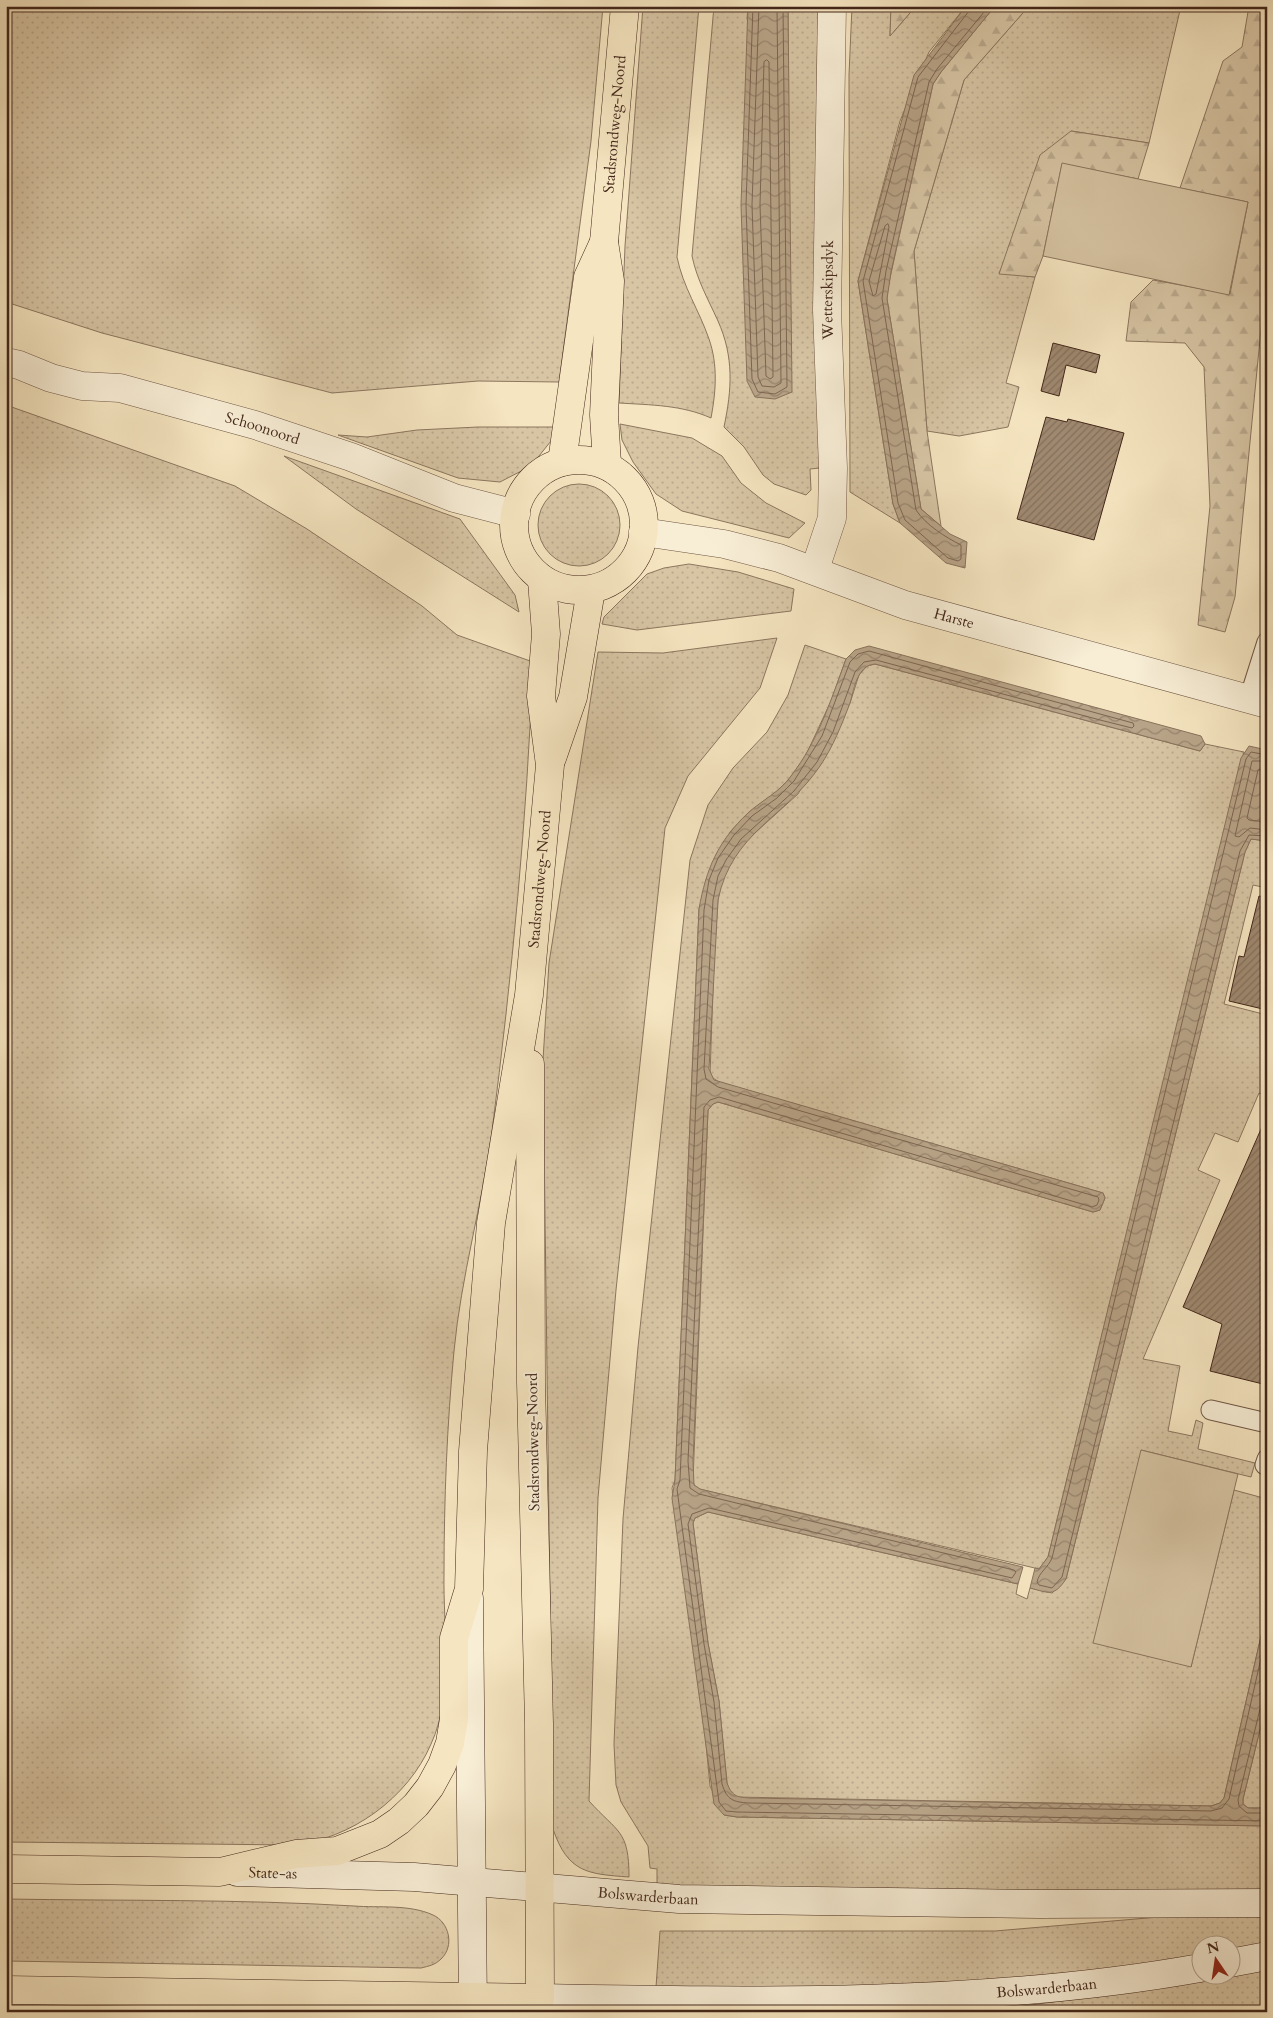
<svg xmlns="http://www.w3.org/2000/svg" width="1273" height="2018" font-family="Cardo,serif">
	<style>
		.grass { fill: url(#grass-dots); stroke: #8c765f }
		.forest { fill: url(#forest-firs); stroke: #8c765f }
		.garden { fill: #d7c5a4; stroke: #8c765f }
		.water { fill: url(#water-waves); stroke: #89725c }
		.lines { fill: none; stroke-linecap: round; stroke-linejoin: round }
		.shore { stroke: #7d6551; stroke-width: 1 }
		.building { fill: url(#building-hatch); stroke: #42261a }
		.service-casing { stroke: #6f5644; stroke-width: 21 }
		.minor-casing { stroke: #6f5644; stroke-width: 29 }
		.tertiary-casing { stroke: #6f5644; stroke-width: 29 }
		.secondary-casing { stroke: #42261a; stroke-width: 29 }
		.primary-casing { stroke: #42261a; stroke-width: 29 }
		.service { stroke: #f8eed6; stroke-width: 19 }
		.minor { stroke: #f8eed6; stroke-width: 28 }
		.tertiary { stroke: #f8eed6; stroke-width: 28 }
		.secondary { stroke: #f8eed6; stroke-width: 28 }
		.primary { stroke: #f5e5c0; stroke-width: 28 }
		.labels { text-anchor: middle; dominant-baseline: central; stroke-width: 4; stroke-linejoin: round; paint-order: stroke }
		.street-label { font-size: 15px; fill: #42261a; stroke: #f8eed6 }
	</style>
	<defs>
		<pattern id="grass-dots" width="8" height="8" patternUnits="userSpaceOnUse" patternTransform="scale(1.25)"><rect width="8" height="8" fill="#d7c5a4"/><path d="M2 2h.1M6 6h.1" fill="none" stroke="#baa98d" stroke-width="1.8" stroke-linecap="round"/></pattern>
		<pattern id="forest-firs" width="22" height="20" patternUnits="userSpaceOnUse" patternTransform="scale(1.25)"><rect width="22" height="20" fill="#d7c5a4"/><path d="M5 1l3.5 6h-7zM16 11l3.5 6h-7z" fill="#baa98d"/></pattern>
		<pattern id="water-waves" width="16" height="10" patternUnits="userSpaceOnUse" patternTransform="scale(1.25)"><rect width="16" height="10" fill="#b8a488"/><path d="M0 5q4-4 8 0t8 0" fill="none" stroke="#97856e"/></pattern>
		<pattern id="building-hatch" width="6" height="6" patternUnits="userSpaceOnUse" patternTransform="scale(1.25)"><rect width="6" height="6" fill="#9f8970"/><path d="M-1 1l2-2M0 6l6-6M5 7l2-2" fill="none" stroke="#83705b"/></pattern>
	</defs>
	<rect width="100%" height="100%" fill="#f5e5c0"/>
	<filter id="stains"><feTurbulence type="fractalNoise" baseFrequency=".004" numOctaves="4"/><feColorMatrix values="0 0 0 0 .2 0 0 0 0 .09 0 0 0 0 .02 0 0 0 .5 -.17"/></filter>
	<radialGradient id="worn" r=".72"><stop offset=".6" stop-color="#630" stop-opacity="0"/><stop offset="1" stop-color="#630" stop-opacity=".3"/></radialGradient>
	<!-- grass -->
	<path class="grass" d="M6,6H603L591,141L559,382L478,381L332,393L102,333L6,302Z
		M643,6H699L677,257C683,287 699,310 709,339C718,365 716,391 711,418C682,405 651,405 619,403L625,246Z
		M714,6H748L747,19L788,96V6H818L814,310L820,468L810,469L811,490L806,495L774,484L763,475L744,447L724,427C732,389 734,357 718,321C708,299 697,280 692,256Z
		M852,6H891L890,36L916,6H966L929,52L900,121L858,281L893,504L900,523L850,492L849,75Z
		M1029,6H1181L1149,143L1071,131L999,273L1035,277L1006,383L1019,387L1008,427L959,436L927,431L914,251L964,80Z
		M6,405L235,486L307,529L422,606L457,635L533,662C527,819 512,975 492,1131C482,1205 461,1277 454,1351C447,1425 444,1500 444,1574C443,1627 454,1695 431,1744C408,1798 351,1839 293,1845L6,1842Z
		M620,424L692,438L722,456L741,483L766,503L805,523L789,538L682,511L656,494L633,462L622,440Z
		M478,427H558L555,436L531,466L500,482L458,478L338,435L367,437L417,430Z
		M284,456L460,519L515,595L519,612L356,509Z
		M538 525a41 41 0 1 1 82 0a41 41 0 1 1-82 0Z
		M689,564L738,572L794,589L791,611L637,630L602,624L604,617L647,574L664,568Z
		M777,638L760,688L688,776L665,828L616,1290L598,1498L589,1801C618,1833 629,1830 629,1877C588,1874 568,1873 553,1829L543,1060L549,963L598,652L663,653Z
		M805,645L846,659L831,701L805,757L790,778L774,794L749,812L730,832L699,909L675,1480L672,1488L704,1722L710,1786L724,1815L737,1817L1267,1826V1897L657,1891V1869L650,1868L648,1846L621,1802L616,1785L614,1744L623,1519L638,1347L690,860L708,805L733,768L767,732L788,695Z
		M875,664L1200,751L1205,744L1244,752L1048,1557L1039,1569L699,1489L694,1485L693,1480L708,1110L713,1104L718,1102L1093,1212L1100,1210L1105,1198L1103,1193L719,1082L710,1076L714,957L718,900L722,879L730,862L745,842L798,794L850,703L859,675L867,666Z
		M1251,839L1267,841V888L1253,885L1224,1004L1267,1015V1096L1259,1093L1238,1142L1215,1133L1198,1170L1220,1180L1143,1359L1180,1366L1168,1431L1192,1436L1196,1420L1203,1423L1198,1449L1255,1463L1251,1477L1141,1450L1191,1667L1234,1490L1267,1499V1610L1224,1798L1220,1803L1211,1806L735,1797L730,1792L727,1783L719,1701L708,1643L693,1523L695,1518L708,1512L1018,1584L1016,1594L1027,1599L1030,1588L1052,1593L1066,1579L1245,852Z
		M1267,1701V1808H1248L1243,1804V1799Z
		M6,1899C122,1901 239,1899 354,1906C379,1908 409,1904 433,1915C449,1922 455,1946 441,1959C435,1965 429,1966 421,1968L6,1961Z
		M1171,1916H1267V1946L1231,1954L1230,1946H1200V1959L1110,1972L877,1987H656L660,1931H995Z
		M1267,1965V2012H650L992,2010L1130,1992L1213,1976H1230Z"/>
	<!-- forest -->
	<path class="forest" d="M891,6H916L890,36Z
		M995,6H1029L964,80L914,251L927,431L941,526L921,509L887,299L888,287L933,84L941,72Z
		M1249,6H1267V267L1235,597L1225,632L1198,625L1210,506L1204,367L1185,343L1126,341L1131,302L1153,280L1230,294L1248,202L1180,188L1223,61L1242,47Z
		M1071,131L1149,143L1138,179L1062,164L1043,256L1035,277L999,274L1040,155Z"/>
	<!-- garden -->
	<path class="garden" d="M1062,163L1248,202L1229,295L1043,256Z
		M1141,1450L1238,1474L1191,1667L1093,1643Z"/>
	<!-- water -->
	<path class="water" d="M748,6H788L792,392L775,399L755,397L747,381L741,205Z
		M966,6H995L941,72L933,84L891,272L887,299L921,509L950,534L967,542L965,568L946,563L900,523L893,504L858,281L914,75Z
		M869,646L1201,736L1205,744L1200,751L875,664C869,665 866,666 862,671C855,679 853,693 850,703C842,724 833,747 820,766C785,818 732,832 718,900L709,1069L714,1080L1103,1193L1105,1198L1100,1210L1093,1212L718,1102L713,1104L708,1110L693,1461L694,1485L700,1489L1023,1567L1018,1584L708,1512L695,1518L693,1523L708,1643L719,1701L727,1783C732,1796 736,1797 749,1798L1211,1806L1220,1803L1224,1798L1267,1610V1701L1243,1799V1804L1248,1808H1267V1826L737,1817L724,1815L714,1804L672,1498L675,1480L699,909C706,869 718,841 748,813C762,800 780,792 791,776C818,741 831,700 846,659L855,650Z
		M1249,746L1267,750V841L1251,839L1245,852L1066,1579C1054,1597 1049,1593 1030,1588L1035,1568L1039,1569L1048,1557L1241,758Z"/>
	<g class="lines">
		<!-- shore -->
		<path class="shore" d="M753,6L746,205L752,379L758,392L775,394L787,387L783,6
			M759,6L752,205L758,377L762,386L774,387L781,383L777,6
			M970,6L969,11L918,77L863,281L898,503L905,520L948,558L958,561L961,559V545C945,537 926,525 916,510L882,298L886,271L929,82L937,69L989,6
			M767,60L769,62L773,377L770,379L766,376L760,205L764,62Z
			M888,224L889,227L876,294L873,296L869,281L885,226Z
			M1267,755L1251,752L1246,759L1052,1558C1048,1568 1039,1572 1037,1582L1039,1585L1052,1588L1062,1577L1240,851L1249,835L1267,836
			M1267,761H1252L1235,836L1239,837L1250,828L1267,830
			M1267,769L1258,770L1247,818L1249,820L1267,822
			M1267,1632L1229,1799L1222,1808L1211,1811L749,1803C733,1802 727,1800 722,1784L714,1702L704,1644L688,1524L692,1514L709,1508L1012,1578L1016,1572L1014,1570L699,1494L690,1488L688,1461L704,1107L710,1100L719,1097L1092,1207L1097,1205L1099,1200L1098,1197L718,1087L706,1079L704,1069L713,900L718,876L726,860L741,839L794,791L817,762L833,732L855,672L864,662L876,660L1100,720L1132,728L1134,726L1133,723L869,651L858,654L850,662L822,736L794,781L777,798L752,816L734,835L718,858L709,880L704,910L680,1480L677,1489L719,1802L726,1811L737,1812L1267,1821
			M1267,1705L1260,1709L1238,1800L1239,1806L1247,1813H1267"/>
	</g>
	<!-- building -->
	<path class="building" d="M1053,343L1100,355L1096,373L1066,365L1059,396L1041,391Z
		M1046,417L1067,422L1068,419L1124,433L1094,540L1017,519Z
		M1259,896L1267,898V1010L1229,1001L1239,956L1244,957Z
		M1265,1120L1267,1121V1385L1210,1371L1222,1324L1183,1307Z"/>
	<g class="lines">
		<defs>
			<path id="service" d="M1249,699L1267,642
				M1211,1410L1267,1423
				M1265,1465L1267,1459"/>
			<g id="minor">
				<path id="s1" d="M815,569L832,518L833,468L827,310L832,6"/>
			</g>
			<g id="tertiary">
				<path id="s2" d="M6,362L19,365L51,378L82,386L120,388L255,425L351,457L454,498L516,514"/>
				<path id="s3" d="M643,532L724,544L779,558L905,605L1267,704"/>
			</g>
			<g id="secondary">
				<path d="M469,1598L473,2012"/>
				<path id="s4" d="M237,1872L414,1877L679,1899L1040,1904L1267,1903"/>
				<path d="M1230,1963L1267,1956"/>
				<path id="s5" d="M540,2012V1998C756,2002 988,2006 1200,1968"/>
			</g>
			<g id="primary">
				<circle cx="579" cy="525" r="65"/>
				<path d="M562,462L588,277L604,242"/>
				<path id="s6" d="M607,464L604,415L610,281L604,242L625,6"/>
				<path d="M552,758L573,697L591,590"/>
				<path id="s7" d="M6,1869L220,1872L296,1854L337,1851L380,1834L399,1821L416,1805L430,1787L442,1765L450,1743L454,1719V1638L469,1589L473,1451L491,1223L529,995L550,765L541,696L546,634L542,580"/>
				<path d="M6,1990L540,1998L539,1724L531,1382L530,1064"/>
			</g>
		</defs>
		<!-- service casing -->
		<use href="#service" class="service-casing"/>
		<!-- minor casing -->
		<use href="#minor" class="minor-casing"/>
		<!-- tertiary casing -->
		<use href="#tertiary" class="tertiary-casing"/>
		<!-- secondary casing -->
		<use href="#secondary" class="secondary-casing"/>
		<!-- primary casing -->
		<use href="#primary" class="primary-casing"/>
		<!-- service -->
		<use href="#service" class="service"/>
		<!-- minor -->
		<use href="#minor" class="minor"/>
		<!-- tertiary -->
		<use href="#tertiary" class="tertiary"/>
		<!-- secondary -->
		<use href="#secondary" class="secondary"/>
		<!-- primary -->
		<use href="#primary" class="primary"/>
	</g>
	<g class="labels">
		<!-- street labels -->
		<g class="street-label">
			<text stroke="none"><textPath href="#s6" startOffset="341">Stadsrondweg-Noord</textPath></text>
			<text stroke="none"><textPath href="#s1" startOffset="282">Wetterskipsdyk</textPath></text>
			<text stroke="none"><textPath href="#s2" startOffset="266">Schoonoord</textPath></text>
			<text stroke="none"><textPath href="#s3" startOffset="324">Harste</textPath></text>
			<text stroke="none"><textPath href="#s7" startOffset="1368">Stadsrondweg-Noord</textPath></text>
			<text transform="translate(533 1442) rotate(-91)">Stadsrondweg-Noord</text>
			<text stroke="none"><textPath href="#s4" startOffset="36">State-as</textPath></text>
			<text stroke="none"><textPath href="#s4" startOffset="412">Bolswarderbaan</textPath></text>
			<text stroke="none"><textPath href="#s5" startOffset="521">Bolswarderbaan</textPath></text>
		</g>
	</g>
	<!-- margin -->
	<rect width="1273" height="2018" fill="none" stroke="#f5e5c0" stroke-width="25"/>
	<rect x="8" y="8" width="1258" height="2003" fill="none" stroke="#42261a" stroke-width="2.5"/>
	<rect x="12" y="12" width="1248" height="1993" fill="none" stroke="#42261a"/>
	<!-- north arrow -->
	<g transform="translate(1216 1960) rotate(347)"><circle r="24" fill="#f8eed6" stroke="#af9e8b"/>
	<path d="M0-4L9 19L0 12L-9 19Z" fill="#8f2418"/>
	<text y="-8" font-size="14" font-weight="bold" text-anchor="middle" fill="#42261a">N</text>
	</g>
	<rect width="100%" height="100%" filter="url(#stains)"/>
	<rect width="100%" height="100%" fill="url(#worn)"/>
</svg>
